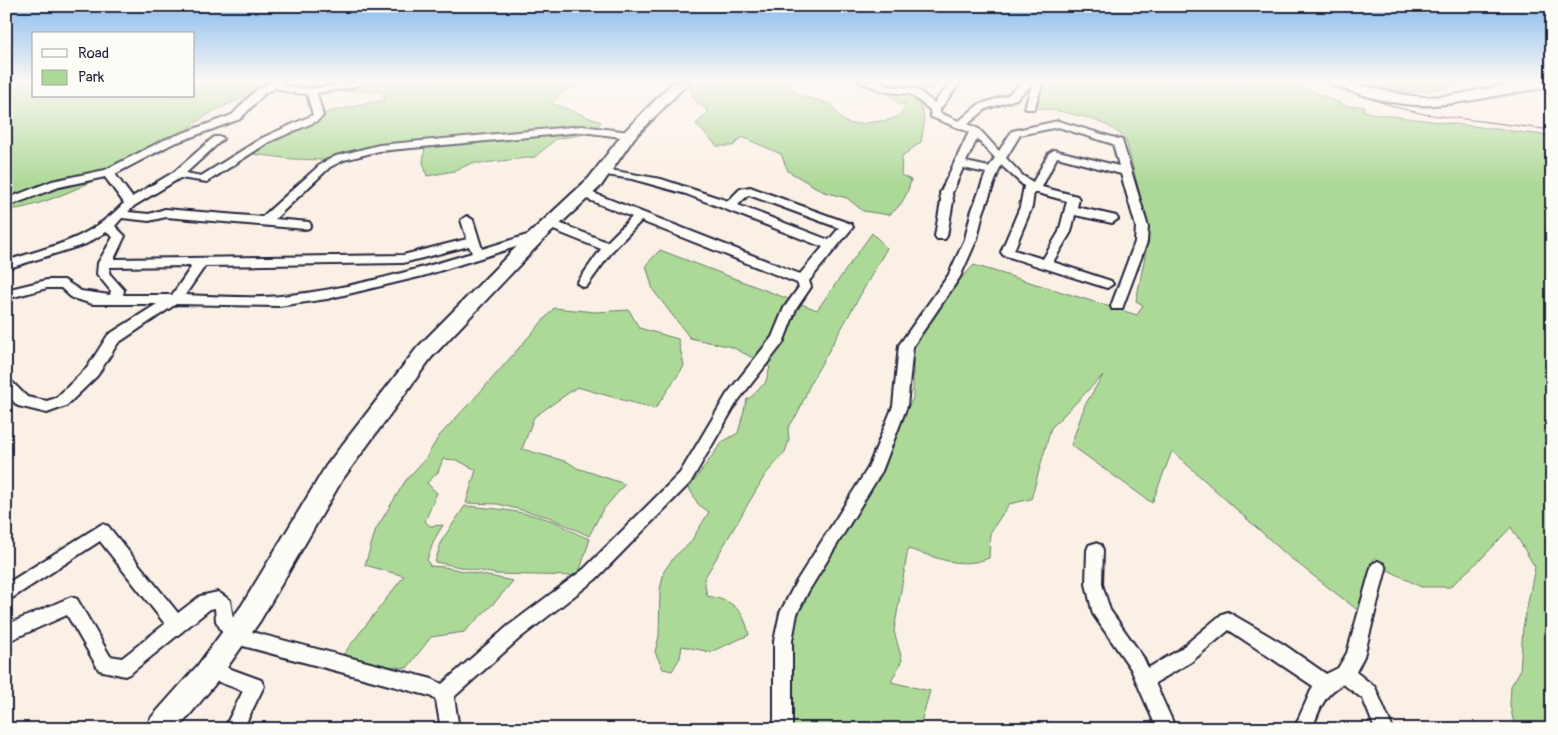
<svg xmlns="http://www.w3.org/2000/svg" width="1558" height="735" font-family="Pangolin,sans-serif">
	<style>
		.green { fill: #add998; stroke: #687e6a }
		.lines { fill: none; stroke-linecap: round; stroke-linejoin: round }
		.street-casing { stroke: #22223b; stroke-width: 4 }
		.secondary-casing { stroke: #22223b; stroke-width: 4 }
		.street { fill: #fdfcf7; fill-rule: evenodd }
		.secondary { fill: #fdfcf7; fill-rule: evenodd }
		.tram { stroke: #22223b; stroke-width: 1 }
	</style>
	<rect width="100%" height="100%" fill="#fbf0e6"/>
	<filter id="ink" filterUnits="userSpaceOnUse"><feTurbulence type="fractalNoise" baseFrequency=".02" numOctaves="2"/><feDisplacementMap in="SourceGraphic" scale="10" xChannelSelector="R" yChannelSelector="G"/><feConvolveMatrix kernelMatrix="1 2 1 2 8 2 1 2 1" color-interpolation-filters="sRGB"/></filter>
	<g filter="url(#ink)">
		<!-- green -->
		<path class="green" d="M6,82H34V96H194V82H268C251,97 227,103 207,115C191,124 178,140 163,151C154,157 141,158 131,163C99,178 40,209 6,210Z
			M282,82H589L567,89L551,103L601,122L592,133L556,139L535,157L484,163H472L454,171L427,176L423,162L425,147L372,154H344L323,160L292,159L253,154L254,149L266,142L314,121L328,112L385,100L383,92L291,90L283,86Z
			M789,82L798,95L831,104C835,110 839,119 846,122C854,126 864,123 873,122C889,120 901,121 906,102L900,105L880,85L869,82H947L934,86L913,97C928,110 924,125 921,142L902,156L901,175L911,180C907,195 902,206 889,215L863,211L847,198L824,192L788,171L781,154L742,137L733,146H717L696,124L709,112L694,99L687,83Z
			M1036,82H1291L1346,106H1364V111L1375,114L1552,136V729H1515L1510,705L1511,686L1520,671L1523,628L1535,567L1511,527L1482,558L1450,587H1421L1386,569L1375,557L1369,573L1360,612L1288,556L1172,451L1152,503L1071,445L1085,405L1103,375L1051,428L1031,499L1009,504L990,533L989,558C958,570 938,557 908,549L894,631L902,660L891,682L930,691L919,729H775L774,724L796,607L840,537L913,398V347L938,302L974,265L1137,315L1143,305L1136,301L1146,251L1147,223L1126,140C1111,119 1059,110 1034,108L1041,86Z
			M1361,82H1471C1426,93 1407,96 1361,82Z
			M872,233L887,248L811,382L798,413L788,428L789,440L785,452L765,475L704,579L707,596C732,600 744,609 749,635L710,652L682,646L680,658L672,671L663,669L655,652L659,636L660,590L664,571L675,556L690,543L709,512L698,504L689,488L722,442L738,433L747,399C755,396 757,388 765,384L770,367L732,347L690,338L653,290L646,265L660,250L817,310Z
			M554,308L595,312L629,310L639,328L678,339L684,366L655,409L577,387L534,417L522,449L568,462L577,468L625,484L602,511L589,536L549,517L498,504L466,503L476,470L457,460L443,459L438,472L427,483L437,493L425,521L430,526L443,525L434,540L427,560L430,566L444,567L513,581L496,601L464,632L431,637L407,668L338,661L404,576L365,565L376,529L406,480L426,458L439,436L483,389Z
			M465,506C493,508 520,511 547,519C562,523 575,535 590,539L578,576L496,574L435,562L442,540Z"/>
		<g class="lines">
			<defs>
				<path id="street" d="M271,82H284L282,84C303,95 343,82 367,82L354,87L317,93L323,116L317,121L269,142L207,182L180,178L134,206L128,212L149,214L165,209L262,217L322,163L336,156L379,145L582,126L629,132L634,135L629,138L582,132L379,151L344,160L330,167L275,219L309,222L311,225L309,228L305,229L166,217L149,221L122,218L115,226L125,236L114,259L403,255L467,239L461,220L467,216L473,220L482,249L537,232L543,236L541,239L423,276L327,299L279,306L176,304L118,343L97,376L66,406L47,413L18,406L6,394V380L11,381L27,397L47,401L56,398L87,368L108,335L157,304H93L72,298L61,288H47L6,299V290L47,280H64L81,291L110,295L111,291L97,274L98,263L113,237L106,232L86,244L6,269V261C55,245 87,241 124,203L105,177L59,187L6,207V199L52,181L105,170L164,140L232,115L256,90ZM275,88L293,93L307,94L313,115L262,138L201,176L186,173L223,139L222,137H214L174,172L132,197L115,174L172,144L240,119L264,94ZM469,246L472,253L465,255C405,273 344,290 281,296C250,299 217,296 185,295L205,266L403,263ZM192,266L172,295H123L124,290L109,273L110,267Z
					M859,82H876L888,86L917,89L934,103L951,82H961L940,109V113L959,121L978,105L1008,95L1022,82L1041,83L1042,85L1034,109H1026L1025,107L1032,86H1030L1016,99L986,109L968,124L979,129L999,151L1012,131L1058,121L1122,140L1148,227L1147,242L1123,306L1122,309H1112L1111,306L1135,242L1136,227L1121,174L1057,157L1042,187L1077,196L1079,199L1077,207L1116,216L1118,219L1112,223L1075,215L1071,232L1053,262L1111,281L1113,284L1107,288L1003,255L1001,252L1020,207L1024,186L1001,165L983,213L977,239L960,277L913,346L907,406L882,471L808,592L797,614L792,641V729H774V641L780,613L796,582L868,468L893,406L899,345L948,276L965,239L971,213L986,173L963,168L952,193L953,201L947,236L945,239H937L935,236L941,201L940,193L969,132L931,117L930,110L910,94L887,92ZM1058,127L1113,144L1119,166L1054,150L1049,153L1033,182L1023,176L1006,158L1020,135ZM977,139L995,158L989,167L966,162ZM1034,192L1067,201L1059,232L1043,259L1014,250L1032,207Z
					M604,169L661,179L728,201L740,189L750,187L851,224L853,227L809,281L811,287L796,309L783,343L737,402L690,483L596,579L520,638L454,697L459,729H441L436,700L430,696L228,642L216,621L215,608L210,609L131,673L125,676L99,670L67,615L6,642V625L71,597L77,599L110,656L122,658L165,624L100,541L6,602V584L102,524L108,526L178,613L200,596L218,592L230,600L233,619L240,629L432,679L442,684L508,626L584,569L680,473L727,394L772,337L784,308L799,287L797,283L641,221L613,250L587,286L583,287L577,283L601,249L546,227L544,224L546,221H554L607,242L632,217L579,196V190L583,189L800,274L823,247L686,194L632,179L600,174V170ZM748,195H749L839,228L829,240L738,205Z
					M1095,543L1101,545L1103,550L1102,584L1110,610L1143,657L1148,668L1179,650L1222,614L1228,612L1283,644L1326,674L1338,668L1347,653L1372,564L1378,561L1384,564L1386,569L1364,656L1356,672L1375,687L1393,729H1375L1363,699L1343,684C1323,695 1320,709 1312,729H1294L1313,686L1229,630L1191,662L1155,683L1176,729H1157L1131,669L1093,614L1086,584L1087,550L1089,545Z
					M209,661L261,680L264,686L243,729H224L243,691L203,676L200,670L203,664Z"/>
				<path id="secondary" d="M673,82H689L634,138L601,186L543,240L431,358L342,480L260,621L216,683L178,729H147L150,719L198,665L242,605L326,466L417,348L531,232L589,178L624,132Z
					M1331,82C1363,82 1393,96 1426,97C1457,97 1487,87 1517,83C1528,81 1540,82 1552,82V88C1511,90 1471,104 1430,105C1397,107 1364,96 1333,85Z"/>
			</defs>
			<!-- street casing -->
			<use href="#street" class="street-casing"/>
			<!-- secondary casing -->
			<use href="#secondary" class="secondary-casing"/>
			<!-- street -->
			<use href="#street" class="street"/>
			<!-- secondary -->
			<use href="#secondary" class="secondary"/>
			<!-- tram -->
			<path class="tram" d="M1322,82L1395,107L1424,114L1552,130"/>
		</g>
	</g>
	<!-- sky -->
	<linearGradient id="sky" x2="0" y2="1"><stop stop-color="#89bdee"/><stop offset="0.44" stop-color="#fdf8f4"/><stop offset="1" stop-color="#fdf8f4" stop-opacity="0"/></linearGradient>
	<rect width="1558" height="185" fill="url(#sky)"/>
	<!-- margin -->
	<rect width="1558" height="735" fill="none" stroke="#fdfcf7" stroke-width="25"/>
	<rect x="12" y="12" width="1533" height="710" fill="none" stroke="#22223b" stroke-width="2" filter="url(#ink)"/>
	<!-- legend -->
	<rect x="32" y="32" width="162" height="65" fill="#fdfcf7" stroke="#a5a5ac"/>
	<rect x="42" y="49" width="25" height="8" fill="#fdfcf7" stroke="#a5a5ac"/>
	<text x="78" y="58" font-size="15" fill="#22223b">Road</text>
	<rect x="42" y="70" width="25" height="15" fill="#add998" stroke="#a5a5ac"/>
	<text x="78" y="82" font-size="15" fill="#22223b">Park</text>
</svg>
